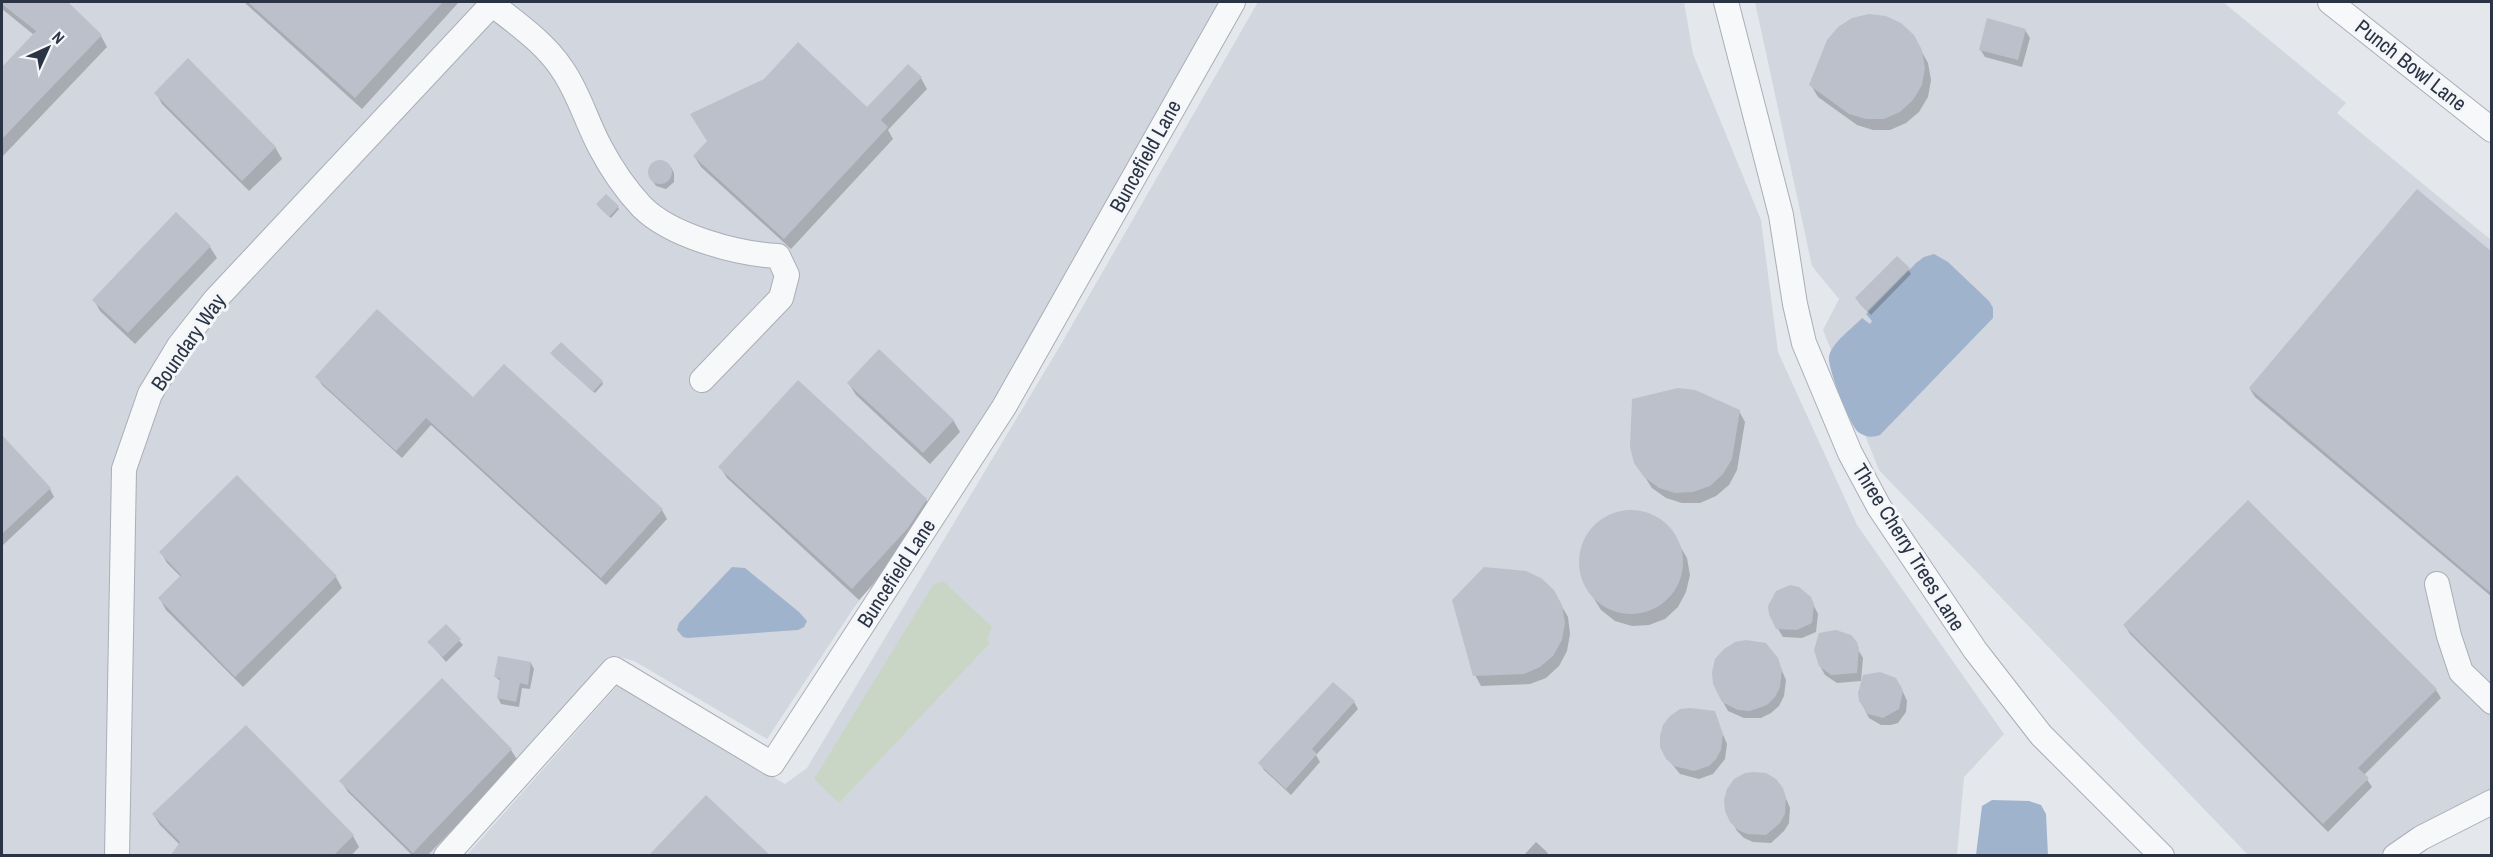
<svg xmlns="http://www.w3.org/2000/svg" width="2493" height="857" font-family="'Archivo Narrow',sans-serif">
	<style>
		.built { fill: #d2d6de }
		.green { fill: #c9d6c5 }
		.water { fill: #9fb4cc }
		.shadow { fill: #0003 }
		.building { fill: #bbc0ca }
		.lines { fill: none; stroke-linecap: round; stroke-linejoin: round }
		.minor-casing { stroke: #a9aeb7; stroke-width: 26 }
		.minor { stroke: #f7f8fa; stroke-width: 24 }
		.labels { text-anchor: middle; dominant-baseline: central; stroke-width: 6; stroke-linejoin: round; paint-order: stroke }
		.street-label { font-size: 21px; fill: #2b3445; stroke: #f4f6f9 }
	</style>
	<rect width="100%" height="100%" fill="#e4e7ec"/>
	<!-- built -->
	<path class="built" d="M2,2H1219L1068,276L926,515L853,609L767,739L634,661L616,656L606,663L562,709L434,855L2,856Z
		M1258,2H1684L1693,54L1761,220L1778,352L1857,525L2004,734L1964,777L1957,855L466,856L617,686L785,784L807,768L1060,346Z
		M1755,2H2223L2346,103L2337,113L2491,240V801L2378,855H2248L1879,470L1823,330L1839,299L1812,266Z"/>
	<!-- green -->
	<path class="green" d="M943,581L992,627L987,640L990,643L839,803L814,779L933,585Z"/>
	<!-- water -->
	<path class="water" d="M1934,254L1948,262L1989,301L1993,308V318L1880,435C1872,438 1865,437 1858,432C1850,425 1827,367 1829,357C1831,343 1853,328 1862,318L1870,324L1872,321L1866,314L1916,263L1924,257Z
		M732,567L745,568L799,612L807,621L804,627L798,630L688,638L683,637L677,630L679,623Z
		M1992,800L2029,801L2041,805L2046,814L2048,855H1976L1982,806Z"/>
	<!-- shadow -->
	<path class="shadow" d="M2,2H66L101,36L107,47L2,157V69L34,35L2,9Z
		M244,2H459L362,109Z
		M2025,30L2030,38L2022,67L1985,57L1980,49Z
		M1913,36L1928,63L1931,80L1928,97L1919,112L1906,123L1890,130H1873L1857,125L1818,97L1811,85Z
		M921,78L927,89L888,130L893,139L791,249L701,167L694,156L867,109Z
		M156,93L275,147L282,159L249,191L162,104Z
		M663,162L671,167L674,173V182L666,189L656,186L649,175L652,165Z
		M599,207H618L619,209L611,218Z
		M176,214L210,247L217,258L135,344L100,311L94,300Z
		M2492,254V597L2255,397L2250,389Z
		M1908,269L1911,274L1871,315L1860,304L1857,299Z
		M553,356L602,382L603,384L595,393Z
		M504,366L662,510L667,519L606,585L431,425L402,458L322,385L317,377L473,399Z
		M849,384L953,420L960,432L930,464L856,395Z
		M1739,411L1745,422L1737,470L1729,485L1716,496L1700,503H1682L1666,498L1652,488L1643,474Z
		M2,437L50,489L54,497L2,546Z
		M720,467L926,500L933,511L914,540L859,600L727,478Z
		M1628,511L1644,513L1659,520L1671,531L1687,558L1690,575L1686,592L1678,607L1665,619L1649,625L1632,626L1615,621L1601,610L1585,584L1580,568L1581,552L1587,536L1598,524L1611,515Z
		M161,552L336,577L342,588L243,687L166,610L160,599L181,577L167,563Z
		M1553,591L1568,617L1570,634L1567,651L1559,666L1546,678L1530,684L1481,686L1475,675Z
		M1810,598L1818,614L1816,632L1802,638L1783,637L1778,629Z
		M446,626L463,645L446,662L429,642Z
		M2125,626L2436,690L2441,698L2364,775L2372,787L2328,832L2130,634Z
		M1850,636L1863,658L1861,681L1837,683L1825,675L1820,666Z
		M1777,659L1786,680L1784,696L1779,706L1771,713L1761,718H1744L1728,711L1723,702Z
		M531,663L534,669L530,689L522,688L519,707L501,704L498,698L501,682L495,676Z
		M442,680L511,750L518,761L427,856H413L348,792L341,781Z
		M1900,685L1907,701L1906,712L1898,723L1891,725H1881L1869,718L1860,700Z
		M1354,702L1358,709L1316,755L1320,762L1291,795L1264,770L1260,763Z
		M1714,713L1727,744L1725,759L1713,774L1699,779L1680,774L1667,758Z
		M1782,789L1790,808L1789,823L1784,831L1771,843L1753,842L1744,838L1737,831L1726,811Z
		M706,797L768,856H651Z
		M153,814L353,836L359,847L351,856H173L180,845L160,825Z
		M1536,842L1547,852L1549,856H1523Z"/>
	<!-- building -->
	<path class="building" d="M2,2H68L102,35L2,139V67L36,31L2,4Z
		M248,2H443L355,98Z
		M1869,14L1886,16L1901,23L1914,35L1922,50L1925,68L1922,85L1913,100L1900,112L1884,119H1866L1849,114L1809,85L1827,40L1838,27L1852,18Z
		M1987,18L2026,29L2018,60L1979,50Z
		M798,42L867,107L908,64L922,77L881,120L888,127L784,239L693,156L707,141L690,114L764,79Z
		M188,58L276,147L242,181L154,93Z
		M648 172a12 12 0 1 1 24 0a12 12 0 1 1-24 0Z
		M2417,189L2492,252V594L2249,388Z
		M606,194L619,206L609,217L596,204Z
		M176,212L211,246L128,333L92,300Z
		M1897,256L1910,268L1867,311L1855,298Z
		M377,309L473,397L504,364L663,509L601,578L426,418L396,451L315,377Z
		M561,342L603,381L593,392L550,353Z
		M879,349L954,420L923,453L847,383Z
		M798,380L927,499L908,528L852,589L718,467Z
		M1678,388L1695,390L1740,410L1732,459L1723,474L1710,486L1693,492L1675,493L1659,488L1644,477L1634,463L1630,447L1632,399Z
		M2,435L51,488L2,534Z
		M237,475L337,576L235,677L158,598L181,575L159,552Z
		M2248,500L2437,689L2358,768L2369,778L2323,824L2123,625Z
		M1579 562a52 52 0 1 1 104 0a52 52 0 1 1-104 0Z
		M1484,567L1526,571L1541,578L1554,590L1562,605L1565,623L1562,640L1553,656L1540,667L1524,674L1473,676L1452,600Z
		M1790,585L1799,587L1811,597L1814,604L1812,623L1797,630L1776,629L1769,614L1768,606L1776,591Z
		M446,624L461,639L443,657L427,642Z
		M1836,630L1851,635L1857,642L1859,649L1857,673L1831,675L1819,666L1814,650L1819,633Z
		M1746,640L1766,643L1778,658L1782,670L1780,687L1775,697L1767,705L1750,711L1738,710L1722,702L1713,684L1712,672L1715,659L1724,649L1735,642Z
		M498,656L531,662L528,685L520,683L516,702L497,698L500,678L494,677Z
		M1880,672L1896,678L1903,691L1899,709L1883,718L1868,714L1859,701L1858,693L1863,675Z
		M442,678L512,749L413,853L339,781Z
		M1333,682L1355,701L1312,749L1317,754L1286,789L1258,763Z
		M1690,708L1715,711L1723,734L1721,750L1716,759L1709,766L1694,771L1674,766L1666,759L1660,747V736L1663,725L1670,716L1680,709Z
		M246,725L354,835L334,855H171L180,842L152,814Z
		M1754,772L1766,773L1776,779L1783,788L1786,798L1785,814L1780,823L1766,835L1747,834L1738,830L1730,822L1725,811L1724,800L1727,789L1734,779L1745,773Z
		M706,795L770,855H649Z"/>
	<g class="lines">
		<defs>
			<path id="minor" d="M1726,2L1781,215L1795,304L1804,343L1850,453L1879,507L1975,650L2041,735L2162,856
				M2330,2L2492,130
				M492,4C516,23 545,43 562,69C579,93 586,121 600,147C611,168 626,190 642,207C671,236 737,254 778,256L787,275L781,298L702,380
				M2437,584L2449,636L2461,672L2492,702
				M117,856L124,469L150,394L179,346L215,300L494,2
				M446,856L614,669L772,764L1004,407L1233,2
				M2395,856L2421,838L2492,802"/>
		</defs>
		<!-- minor casing -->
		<use href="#minor" class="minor-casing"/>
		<!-- minor -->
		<use href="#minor" class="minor"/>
	</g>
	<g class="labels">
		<!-- street labels -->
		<g class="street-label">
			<text transform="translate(2411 65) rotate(38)">Punch Bowl Lane</text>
			<text transform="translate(1145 156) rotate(-61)">Buncefield Lane</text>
			<text transform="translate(188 342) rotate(-55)">Boundary Way</text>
			<text transform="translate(1909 547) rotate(58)">Three Cherry Trees Lane</text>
			<text transform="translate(896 573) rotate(-57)">Buncefield Lane</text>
		</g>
	</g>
	<!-- border -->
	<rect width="2493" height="857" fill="none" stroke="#2b3445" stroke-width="6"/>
	<!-- north arrow -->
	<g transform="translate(48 48) rotate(45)" stroke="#f4f6f9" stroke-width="4.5" paint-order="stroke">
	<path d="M0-4.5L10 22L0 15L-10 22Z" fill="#2b3445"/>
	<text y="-9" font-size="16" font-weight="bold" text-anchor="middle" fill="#2b3445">N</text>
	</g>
</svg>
